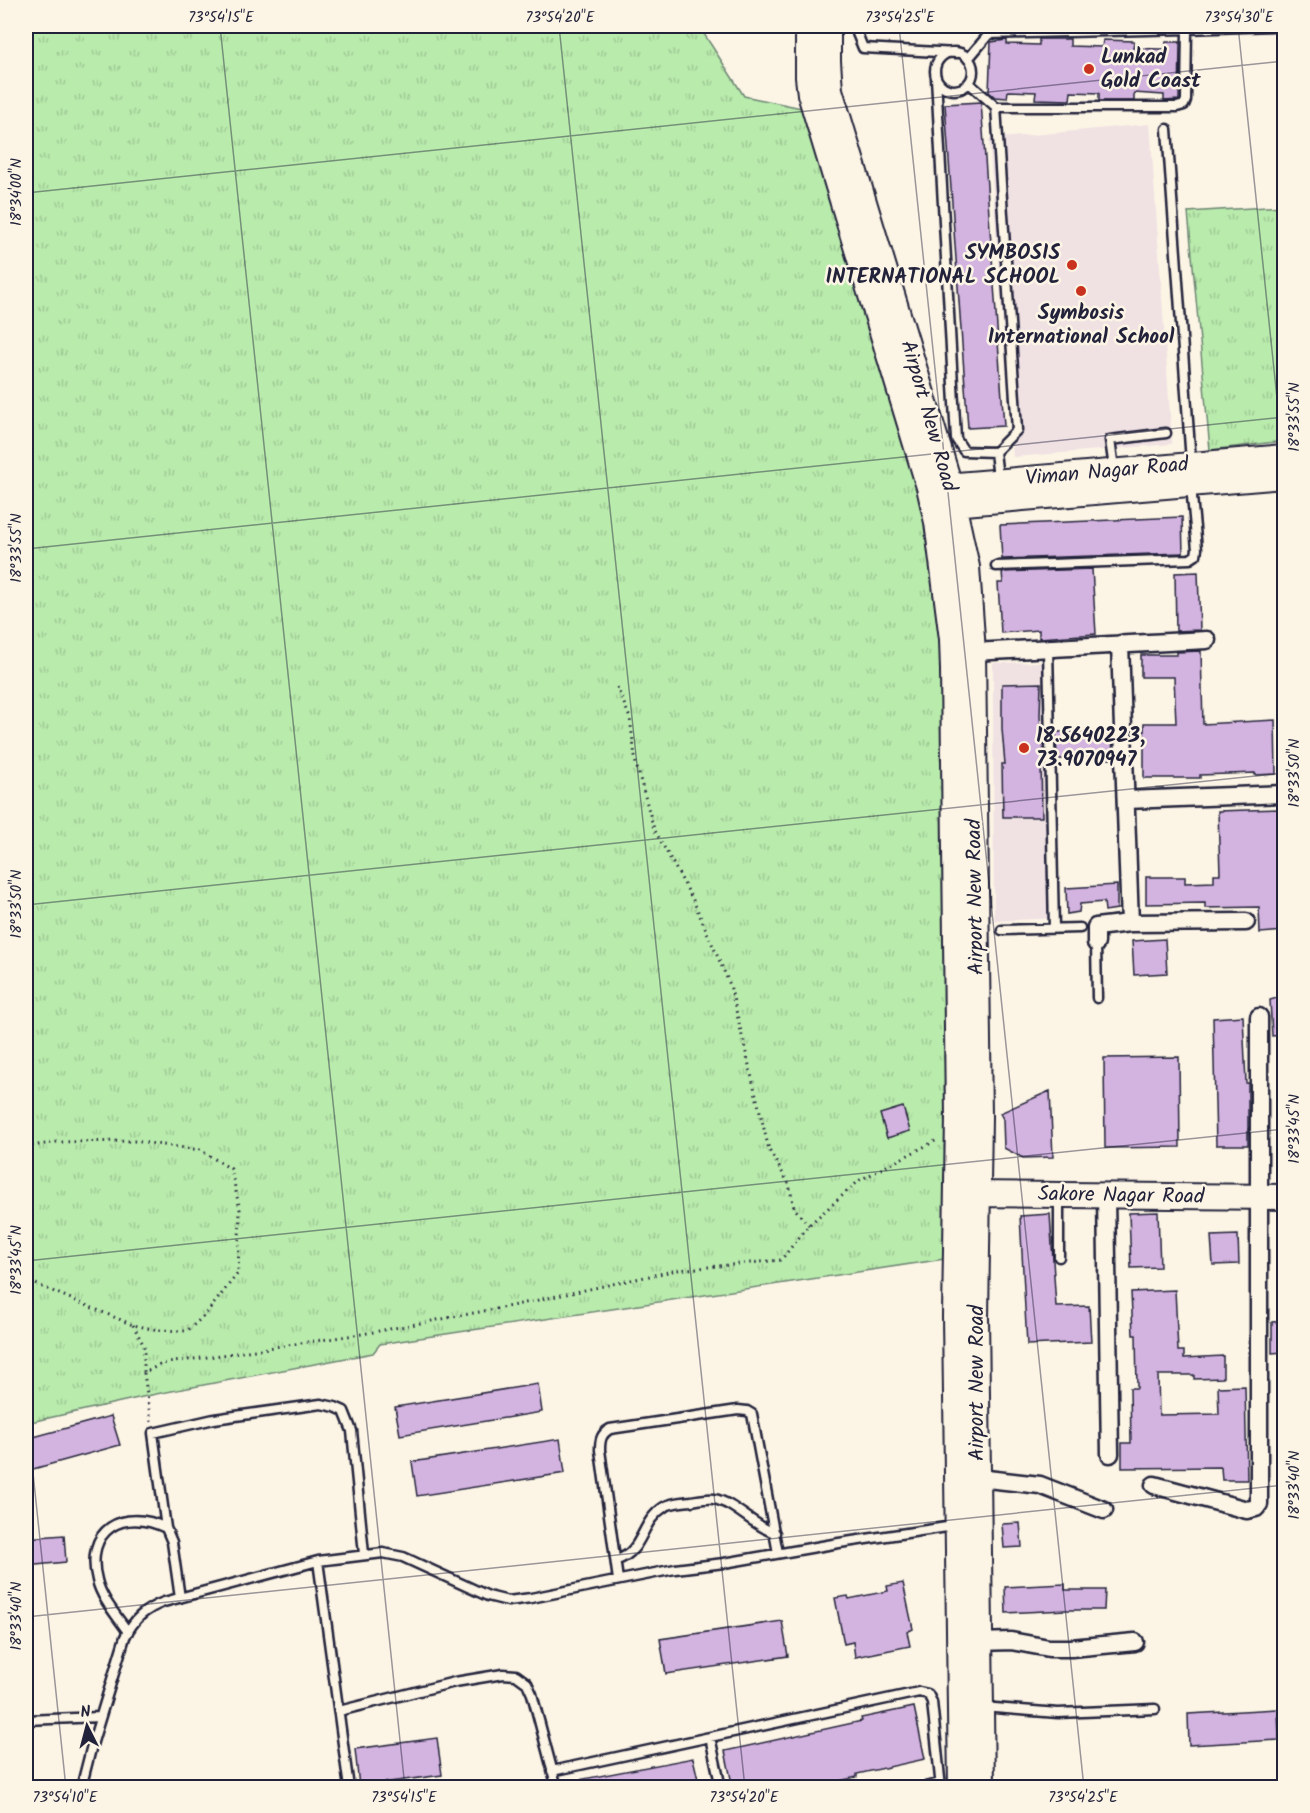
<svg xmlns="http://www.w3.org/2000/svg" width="1310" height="1813" font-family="Kalam,sans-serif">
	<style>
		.built { fill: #f0e1e3 }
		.grass { fill: url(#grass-tufts); stroke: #6e8674; stroke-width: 1.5 }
		.building { fill: #d3b3df; stroke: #22223b; stroke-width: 1.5 }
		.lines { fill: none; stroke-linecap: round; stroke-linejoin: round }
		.lane-casing { stroke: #22223b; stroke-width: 13 }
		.street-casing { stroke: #22223b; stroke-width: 21 }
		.secondary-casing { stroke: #22223b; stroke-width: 28 }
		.path { stroke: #22223b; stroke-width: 3; stroke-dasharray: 1.5 4.5; stroke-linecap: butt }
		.lane { stroke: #fcf5e5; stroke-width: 8 }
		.street { stroke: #fcf5e5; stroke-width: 16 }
		.secondary { stroke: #fcf5e5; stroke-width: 24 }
		.ticks { fill: none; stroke: #22223b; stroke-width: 1.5; stroke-opacity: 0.45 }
		.poi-dot { fill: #c8321e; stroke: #fcf5e5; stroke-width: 2 }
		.labels { text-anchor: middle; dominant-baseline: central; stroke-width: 5; stroke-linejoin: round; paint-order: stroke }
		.poi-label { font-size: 21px; font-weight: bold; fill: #22223b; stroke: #fcf5e5; text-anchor: start }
		.street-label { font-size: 21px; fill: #22223b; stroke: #fcf5e5 }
		.neatline { fill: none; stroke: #22223b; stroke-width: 2 }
		.ticks-label { font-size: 15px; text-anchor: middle; fill: #22223b }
	</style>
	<defs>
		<pattern id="grass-tufts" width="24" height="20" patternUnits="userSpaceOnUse" patternTransform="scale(1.5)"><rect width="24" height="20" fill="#b9ebac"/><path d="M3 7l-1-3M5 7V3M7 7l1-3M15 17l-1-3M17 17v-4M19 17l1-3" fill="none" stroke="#9fc995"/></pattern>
	</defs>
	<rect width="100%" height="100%" fill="#fcf5e5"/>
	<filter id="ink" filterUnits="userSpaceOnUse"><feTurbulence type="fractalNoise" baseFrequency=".0167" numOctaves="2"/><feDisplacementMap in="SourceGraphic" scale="12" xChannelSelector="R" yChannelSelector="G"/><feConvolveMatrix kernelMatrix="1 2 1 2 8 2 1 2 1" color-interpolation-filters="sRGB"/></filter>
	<g filter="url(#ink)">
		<!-- built -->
		<path class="built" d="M1150,124L1172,444L1013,457L989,139Z
			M1053,662L1056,918L994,921L993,663Z"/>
		<!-- grass -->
		<path class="grass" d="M26,26H699L744,96L806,109L932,526L943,613L948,1124L944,1259L380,1344L373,1353L156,1394L26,1423Z
			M1284,206V441L1210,450L1188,212Z"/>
		<!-- building -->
		<path class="building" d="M1039,39H1070V46L1102,47L1103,40L1134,41L1133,48L1158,49H1165L1166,42H1180L1179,100L1164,101V95L1134,93V101H1099V93L1071,92L1070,100L1035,99L1036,92L1008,91L1007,98L995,97L989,92L991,42L1007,40V44L1039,45Z
			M981,102L1004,426L968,428L945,104Z
			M1182,517L1183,553L1002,559L1000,525Z
			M1092,569L1096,634L1039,638V630L1001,633L998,583H1003L1002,572Z
			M1198,572L1200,630L1176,631L1175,573Z
			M1201,651L1203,724L1275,720L1276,774L1255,775V773L1200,775V778H1144V723H1176L1174,677H1141V655H1177V652Z
			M1041,683L1040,716L1041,732H1043L1044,762L1041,763L1042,817H1003L1002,764H1005L1002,729V684Z
			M1056,732H1112L1113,759H1057Z
			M1281,809L1284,874V931L1260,933L1259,907L1205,908V903L1146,904V877H1185V883L1214,882V874H1220L1218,811Z
			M1117,885V909L1105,911L1104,902L1080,904L1079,912L1067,914L1066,888Z
			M1165,939L1167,973L1134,975L1132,941Z
			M1284,996V1035L1272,1036L1270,1000Z
			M1243,1016L1246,1083H1248V1145H1216L1213,1018Z
			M1179,1057L1180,1147L1105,1148L1104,1058Z
			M1050,1091L1053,1157L1023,1158L1004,1148L1003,1119L1000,1113Z
			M903,1107L910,1131L887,1138L880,1114Z
			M1158,1212L1160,1267L1131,1268L1129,1213Z
			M1050,1214L1056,1307L1089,1306L1091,1342L1027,1345L1020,1216Z
			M1238,1235L1239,1264L1213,1265L1211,1236Z
			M1175,1290L1178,1351H1184V1358L1223,1356V1378L1194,1379V1375H1158L1159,1415L1219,1414L1218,1387L1245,1386L1247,1480H1222L1221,1467L1122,1468V1443H1131L1130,1388H1137L1136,1335H1133L1131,1292Z
			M1284,1321V1352L1272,1353V1322Z
			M538,1384L542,1412L400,1435L395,1407Z
			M111,1416L120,1445L26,1471V1439Z
			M560,1439L565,1473L417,1496L412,1462Z
			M1020,1523L1022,1547L1004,1548L1002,1524Z
			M64,1535L66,1562L26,1566V1538Z
			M903,1583L913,1629L907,1632L910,1646L855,1657L853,1642L844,1644L835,1598L848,1596L849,1599L888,1591L887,1586Z
			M1065,1584V1590H1105L1104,1610H1066L1006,1613L1005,1587Z
			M782,1621L788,1656L666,1674L660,1639Z
			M914,1707L925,1759L857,1774V1777L807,1788H764L763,1784L748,1788H733L725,1751L862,1721L861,1718Z
			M1278,1709L1279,1740L1189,1745L1188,1714Z
			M437,1738L442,1775L359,1786L355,1749Z
			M693,1758L700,1788H569L568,1782Z"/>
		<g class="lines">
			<defs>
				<path id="lane" d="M854,26L863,48L957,53
					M935 71a19 19 0 1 1 38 0a19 19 0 1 1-38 0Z
					M968,59L989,34L1187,29
					M936,78L956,439L964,451L995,452
					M969,83L996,107
					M1167,129L1191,462
					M1114,468L1110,440L1166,433
					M998,478L995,452L1017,430L996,107H1177L1184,105L1186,100L1187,29L1274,26
					M996,566L1190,559L1196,555L1197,549L1191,486
					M1048,648L1054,928
					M1002,930L1080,928
					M1096,943L1097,998
					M1059,1257V1196
					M617,1560C644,1551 640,1522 664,1507C672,1502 682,1502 691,1501C698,1500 707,1498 714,1499C735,1503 753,1526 775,1533
					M318,1561L349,1788
					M618,1580L600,1450C600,1440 601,1434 610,1429L738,1410L747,1411L752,1414L778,1553
					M180,1598L172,1542L166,1528L153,1433L214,1419L321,1404L335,1407L344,1411L352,1431L364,1554
					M128,1632C117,1616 101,1598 97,1580C84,1530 123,1507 166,1528
					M982,1707L1058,1713L1155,1709
					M339,1711L455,1682L503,1674L516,1675L527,1683L532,1694L557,1788
					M26,1720L100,1717
					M710,1737L721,1788
					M552,1771L919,1692L928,1694L932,1702L941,1788
					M81,1788L92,1745L125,1637C134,1619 145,1609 164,1602L318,1561L383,1553L403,1557L488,1596L508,1601L531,1598L675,1569L724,1563L839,1543L954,1526
					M921,1788L941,1783"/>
				<path id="street" d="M1120,644L1130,923
					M973,652L1207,640
					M1126,800L1284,794
					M1096,943V927L1130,923L1246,922
					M1106,1196L1110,1454
					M978,1478L1040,1485L1104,1510
					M1154,1485L1247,1510L1256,1508L1259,1504V1017
					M980,1642L1011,1641L1049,1648H1071L1135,1642"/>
				<path id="secondary" d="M808,26V77L810,94L929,487L937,522L952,639L953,670L958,1117L955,1316L961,1788
					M828,26V61L830,90L947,476L967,567L973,652L979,1117L976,1317L982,1788
					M934,487L1284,457
					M940,505L1284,476
					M963,1194L1284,1197"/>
			</defs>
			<!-- lane casing -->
			<use href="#lane" class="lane-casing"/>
			<!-- street casing -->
			<use href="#street" class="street-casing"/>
			<!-- secondary casing -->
			<use href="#secondary" class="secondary-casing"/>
			<!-- path -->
			<path class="path" d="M617,687L630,718L636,764L654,829L693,900L730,985L769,1150L789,1184L794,1208L809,1225
				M26,1147L57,1142L134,1141L200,1150L231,1169L240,1210L238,1273L205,1315L187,1331L158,1330L133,1325L26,1280
				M133,1325L144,1346V1373
				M151,1422L144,1373L161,1364L368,1333L511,1306L677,1270L781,1260L809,1225L860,1180L939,1139"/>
			<!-- lane -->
			<use href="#lane" class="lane"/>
			<!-- street -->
			<use href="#street" class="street"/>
			<!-- secondary -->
			<use href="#secondary" class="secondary"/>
		</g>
	</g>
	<!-- ticks -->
	<path class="ticks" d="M220,26L405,1788M559,26L745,1788M899,26L1084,1788M1238,26L1284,465M26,193L1284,61M26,549L1284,417M26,905L1284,773M26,1261L1284,1129M26,1406L66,1788M26,1617L1284,1485"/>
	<!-- markers -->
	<g class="poi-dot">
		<circle cx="1089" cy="69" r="6"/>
		<circle cx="1072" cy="265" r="6"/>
		<circle cx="1081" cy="291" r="6"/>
		<circle cx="1024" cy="748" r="6"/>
	</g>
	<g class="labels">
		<!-- poi labels -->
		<g class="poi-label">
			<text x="1101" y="57">Lunkad<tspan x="1101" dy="24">Gold Coast</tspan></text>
			<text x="1060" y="253" text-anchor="end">SYMBOSIS<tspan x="1060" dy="24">INTERNATIONAL SCHOOL</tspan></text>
			<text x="1081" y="313" text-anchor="middle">Symbosis<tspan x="1081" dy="24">International School</tspan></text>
			<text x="1036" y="736">18.5640223,<tspan x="1036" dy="24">73.9070947</tspan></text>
		</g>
		<!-- street labels -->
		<g class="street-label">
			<text transform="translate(928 416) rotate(74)">Airport New Road</text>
			<text transform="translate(1107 472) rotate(-5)">Viman Nagar Road</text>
			<text transform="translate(976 897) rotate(-91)">Airport New Road</text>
			<text transform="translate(1121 1196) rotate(1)">Sakore Nagar Road</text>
			<text transform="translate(977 1383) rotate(-90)">Airport New Road</text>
		</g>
	</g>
	<!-- margin -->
	<rect width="1310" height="1813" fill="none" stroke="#fcf5e5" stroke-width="66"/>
	<!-- north arrow -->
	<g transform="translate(87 1726) rotate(354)" stroke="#fcf5e5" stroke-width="4.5" paint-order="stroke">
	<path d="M0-4.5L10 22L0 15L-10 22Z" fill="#22223b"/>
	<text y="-9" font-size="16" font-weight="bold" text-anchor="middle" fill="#22223b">N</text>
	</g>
	<rect x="33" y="33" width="1244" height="1747" class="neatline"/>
	<g class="ticks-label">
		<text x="221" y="22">73°54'15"E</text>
		<text x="560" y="22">73°54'20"E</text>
		<text x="900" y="22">73°54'25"E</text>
		<text x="1239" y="22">73°54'30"E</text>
		<text transform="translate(16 192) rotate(-90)" y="5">18°34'00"N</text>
		<text transform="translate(1294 417) rotate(-90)" y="5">18°33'55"N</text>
		<text transform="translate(16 548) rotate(-90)" y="5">18°33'55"N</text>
		<text transform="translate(1294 773) rotate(-90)" y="5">18°33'50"N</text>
		<text transform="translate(16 904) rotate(-90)" y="5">18°33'50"N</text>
		<text transform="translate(1294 1129) rotate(-90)" y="5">18°33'45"N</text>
		<text transform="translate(16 1260) rotate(-90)" y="5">18°33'45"N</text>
		<text transform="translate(1294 1485) rotate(-90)" y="5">18°33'40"N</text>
		<text transform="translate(16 1616) rotate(-90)" y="5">18°33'40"N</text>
		<text x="65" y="1802">73°54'10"E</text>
		<text x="404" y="1802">73°54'15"E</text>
		<text x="744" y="1802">73°54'20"E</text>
		<text x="1083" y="1802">73°54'25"E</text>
	</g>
</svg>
